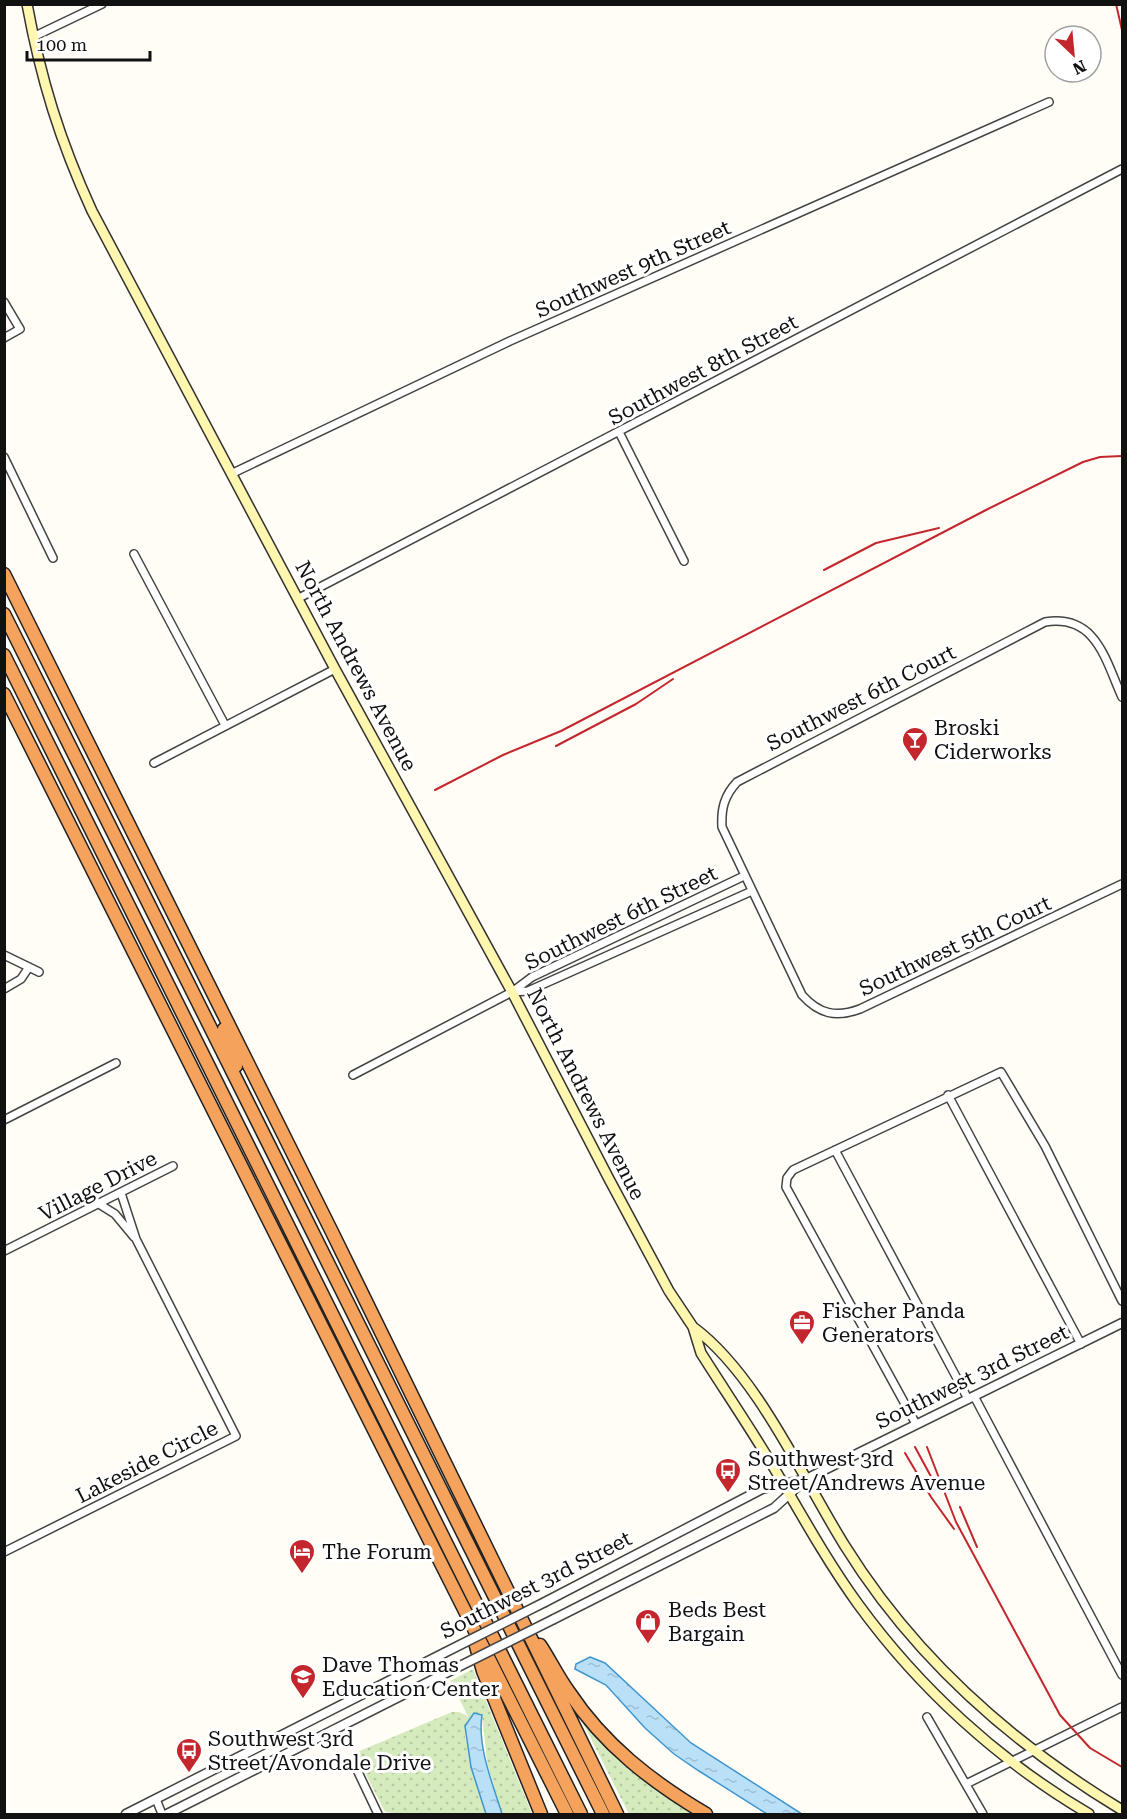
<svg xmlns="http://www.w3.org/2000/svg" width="1127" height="1819" font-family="'Roboto Serif',serif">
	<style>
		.green { fill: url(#green-dots) }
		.water { fill: url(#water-ripples); stroke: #3f96cf; stroke-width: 1.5 }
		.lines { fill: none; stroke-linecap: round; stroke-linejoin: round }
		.minor-casing { stroke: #444; stroke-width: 10 }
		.tertiary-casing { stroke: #444; stroke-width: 11 }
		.secondary-casing { stroke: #333; stroke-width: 12 }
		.motorway-casing { stroke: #222; stroke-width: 15 }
		.minor { stroke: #fff; stroke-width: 7 }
		.tertiary { stroke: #fff; stroke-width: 8 }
		.secondary { stroke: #fff6b0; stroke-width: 9 }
		.motorway { stroke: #f5a25d; stroke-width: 12 }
		.rail { stroke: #c4262e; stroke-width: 2 }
		.tertiary-bridge-casing { stroke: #444; stroke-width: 11; stroke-linecap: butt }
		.tertiary-bridge { stroke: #fff; stroke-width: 8 }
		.labels { text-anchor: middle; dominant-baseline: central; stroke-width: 6; stroke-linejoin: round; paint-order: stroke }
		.street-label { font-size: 21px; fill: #111; stroke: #fff }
		.poi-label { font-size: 21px; fill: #111; stroke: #fff; text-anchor: start }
	</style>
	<defs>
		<pattern id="green-dots" width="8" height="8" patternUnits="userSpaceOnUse" patternTransform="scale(1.5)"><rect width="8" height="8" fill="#d5ebbd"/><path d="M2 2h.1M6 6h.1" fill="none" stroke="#b6c8a1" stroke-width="1.8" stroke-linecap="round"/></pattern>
		<pattern id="water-ripples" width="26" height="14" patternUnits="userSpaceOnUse" patternTransform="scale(1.5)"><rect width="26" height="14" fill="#b9e0f7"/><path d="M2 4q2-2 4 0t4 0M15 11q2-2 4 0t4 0" fill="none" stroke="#9ebfd3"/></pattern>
	</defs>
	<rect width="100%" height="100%" fill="#fffdf5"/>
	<!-- green -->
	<path class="green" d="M473,1669L532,1814H502L487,1762L482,1715L465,1736L486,1814H400L385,1812L355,1753L452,1712H459L468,1716L450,1681Z
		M585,1722L641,1778L694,1814H629L583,1723Z"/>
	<!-- water -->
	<path class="water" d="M590,1657L605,1663L691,1743L802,1814H767L699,1771L674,1754L645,1728L606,1685L575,1669L576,1664Z
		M474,1713L482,1715C477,1747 493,1784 502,1814H486L471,1767L465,1726Z"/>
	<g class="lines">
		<defs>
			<path id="minor" d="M33,37L102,4
				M4,302L20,329L4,338
				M619,432L684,561
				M4,457L53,558
				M233,473L510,341L1049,102
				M134,554L225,725
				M299,598L1122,169
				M1122,697C1105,659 1096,614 1045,622L737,782C724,796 721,809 722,827L802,995C819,1014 836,1018 860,1009L1122,884
				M154,763L335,669
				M4,955L39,972
				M4,989L21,979L29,967
				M512,992L528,991L752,891
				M353,1075L512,992L532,977L744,876
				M948,1095L1081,1344
				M4,1120L116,1063
				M835,1150L968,1399
				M99,1204L115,1214L134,1237
				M4,1251L173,1166
				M974,1396L1122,1675
				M916,1424L786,1187L787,1178L793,1170L1001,1072L1045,1146L1122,1301
				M4,1552L236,1436L136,1239L121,1193
				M927,1717L983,1814
				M358,1772L378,1814
				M966,1784L1122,1707
				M156,1799L162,1814"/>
			<path id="tertiary" d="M545,1602L762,1489L806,1479L1122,1323
				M554,1619L774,1508L806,1479
				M126,1814L444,1653
				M167,1814L452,1670"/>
			<path id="secondary" d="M27,4C41,80 60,141 92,211L335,669L512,992L609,1179L669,1291L693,1327L701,1353C725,1391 751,1429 774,1468C801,1514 827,1561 858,1604C919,1688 999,1761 1089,1814
				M693,1327C757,1374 803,1479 845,1546C914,1657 1011,1743 1122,1810"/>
			<path id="motorway" d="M4,574L332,1232L617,1814
				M4,614L603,1814
				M4,655L581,1814
				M4,694L567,1814
				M224,1029L236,1066
				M540,1645C550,1660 558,1677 569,1692C604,1745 652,1782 706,1814
				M476,1646L483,1671L541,1814"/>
		</defs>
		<!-- minor casing -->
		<use href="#minor" class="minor-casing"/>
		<!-- tertiary casing -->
		<use href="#tertiary" class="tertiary-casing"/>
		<!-- secondary casing -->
		<use href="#secondary" class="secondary-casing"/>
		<!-- motorway casing -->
		<use href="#motorway" class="motorway-casing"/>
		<!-- minor -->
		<use href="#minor" class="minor"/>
		<!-- tertiary -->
		<use href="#tertiary" class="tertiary"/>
		<!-- secondary -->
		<use href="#secondary" class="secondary"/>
		<!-- motorway -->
		<use href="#motorway" class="motorway"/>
		<!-- rail -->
		<path class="rail" d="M1116,4L1122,30
			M824,570L876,543L939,528
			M556,746L636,704L673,679
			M435,790L503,755L561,731L986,510L1083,462L1100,457L1122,456
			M915,1447L935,1484
			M927,1447L956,1522L1060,1715L1090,1748L1122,1767
			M905,1453L931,1497L954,1529
			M960,1507L977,1547"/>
		<defs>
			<path id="tertiary-bridge" d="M444,1653L545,1602
				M452,1670L554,1619"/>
		</defs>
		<!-- tertiary-bridge casing -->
		<use href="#tertiary-bridge" class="tertiary-bridge-casing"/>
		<!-- tertiary-bridge -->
		<use href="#tertiary-bridge" class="tertiary-bridge"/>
	</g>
	<!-- icons -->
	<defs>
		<symbol id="bar-pin" viewBox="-11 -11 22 30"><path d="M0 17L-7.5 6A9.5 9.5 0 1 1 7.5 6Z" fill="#c4262e" stroke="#fff"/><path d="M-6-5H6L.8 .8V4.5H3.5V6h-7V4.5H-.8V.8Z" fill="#fff"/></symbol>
		<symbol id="office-pin" viewBox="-11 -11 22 30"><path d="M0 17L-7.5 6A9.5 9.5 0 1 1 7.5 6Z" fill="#c4262e" stroke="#fff"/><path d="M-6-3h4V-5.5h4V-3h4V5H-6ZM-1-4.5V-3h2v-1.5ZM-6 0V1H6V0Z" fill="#fff"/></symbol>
		<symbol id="bus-pin" viewBox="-11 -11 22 30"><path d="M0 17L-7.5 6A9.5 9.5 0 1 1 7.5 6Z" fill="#c4262e" stroke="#fff"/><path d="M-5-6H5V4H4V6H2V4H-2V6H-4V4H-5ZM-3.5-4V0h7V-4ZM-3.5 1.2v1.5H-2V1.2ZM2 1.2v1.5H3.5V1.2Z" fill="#fff"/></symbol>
		<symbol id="hotel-pin" viewBox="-11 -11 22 30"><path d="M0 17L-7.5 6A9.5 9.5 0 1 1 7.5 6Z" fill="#c4262e" stroke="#fff"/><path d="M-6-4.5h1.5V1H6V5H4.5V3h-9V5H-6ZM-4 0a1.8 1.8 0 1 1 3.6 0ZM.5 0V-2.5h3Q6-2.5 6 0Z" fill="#fff"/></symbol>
		<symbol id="shop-pin" viewBox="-11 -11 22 30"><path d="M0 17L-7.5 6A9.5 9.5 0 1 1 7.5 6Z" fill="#c4262e" stroke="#fff"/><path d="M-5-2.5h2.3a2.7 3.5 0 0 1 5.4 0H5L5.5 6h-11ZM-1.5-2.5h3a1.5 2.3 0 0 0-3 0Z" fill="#fff"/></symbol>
		<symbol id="school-pin" viewBox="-11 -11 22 30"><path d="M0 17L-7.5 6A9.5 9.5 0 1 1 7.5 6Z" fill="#c4262e" stroke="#fff"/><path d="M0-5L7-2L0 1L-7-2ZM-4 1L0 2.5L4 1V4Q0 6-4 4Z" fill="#fff"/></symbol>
	</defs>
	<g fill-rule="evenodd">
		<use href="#bar-pin" x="900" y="725" width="30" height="40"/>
		<use href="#office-pin" x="787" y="1308" width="30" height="40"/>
		<use href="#bus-pin" x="713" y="1456" width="30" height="40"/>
		<use href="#hotel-pin" x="287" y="1537" width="30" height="40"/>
		<use href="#shop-pin" x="633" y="1607" width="30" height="40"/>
		<use href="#school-pin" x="288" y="1662" width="30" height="40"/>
		<use href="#bus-pin" x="174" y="1736" width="30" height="40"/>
	</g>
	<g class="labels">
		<!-- street labels -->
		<g class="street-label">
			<text transform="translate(633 269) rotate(-24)">Southwest 9th Street</text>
			<text transform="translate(703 370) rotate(-28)">Southwest 8th Street</text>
			<text transform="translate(356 666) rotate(62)">North Andrews Avenue</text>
			<text transform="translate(861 698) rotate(-27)">Southwest 6th Court</text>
			<text transform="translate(621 918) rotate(-26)">Southwest 6th Street</text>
			<text transform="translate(955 946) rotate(-25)">Southwest 5th Court</text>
			<text transform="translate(586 1094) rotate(63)">North Andrews Avenue</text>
			<text transform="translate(98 1186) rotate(-27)">Village Drive</text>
			<text transform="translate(972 1377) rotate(-26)">Southwest 3rd Street</text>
			<text transform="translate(147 1462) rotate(-27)">Lakeside Circle</text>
			<text transform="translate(536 1585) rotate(-27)">Southwest 3rd Street</text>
		</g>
		<!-- poi labels -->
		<g class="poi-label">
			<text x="934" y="728">Broski<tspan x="934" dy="24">Ciderworks</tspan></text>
			<text x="822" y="1311">Fischer Panda<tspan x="822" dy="24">Generators</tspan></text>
			<text x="748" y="1459">Southwest 3rd<tspan x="748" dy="24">Street/Andrews Avenue</tspan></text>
			<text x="322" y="1552">The Forum</text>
			<text x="668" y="1610">Beds Best<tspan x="668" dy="24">Bargain</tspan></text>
			<text x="322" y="1665">Dave Thomas<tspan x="322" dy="24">Education Center</tspan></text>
			<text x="208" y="1739">Southwest 3rd<tspan x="208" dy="24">Street/Avondale Drive</tspan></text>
		</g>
	</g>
	<!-- border -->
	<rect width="1127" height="1819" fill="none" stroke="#111111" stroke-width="12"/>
	<!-- north arrow -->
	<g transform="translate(1073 54) rotate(154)"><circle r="28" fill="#ffffff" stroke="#a0a0a0" stroke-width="1.5"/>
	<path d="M0-4.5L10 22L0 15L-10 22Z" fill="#c4262e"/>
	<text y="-9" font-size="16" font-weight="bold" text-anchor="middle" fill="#111111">N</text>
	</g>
	<!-- scale -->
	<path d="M27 51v9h123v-9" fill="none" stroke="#111111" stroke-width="3"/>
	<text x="36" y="51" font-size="18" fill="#111111" stroke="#ffffff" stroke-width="4.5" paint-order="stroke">100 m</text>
</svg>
